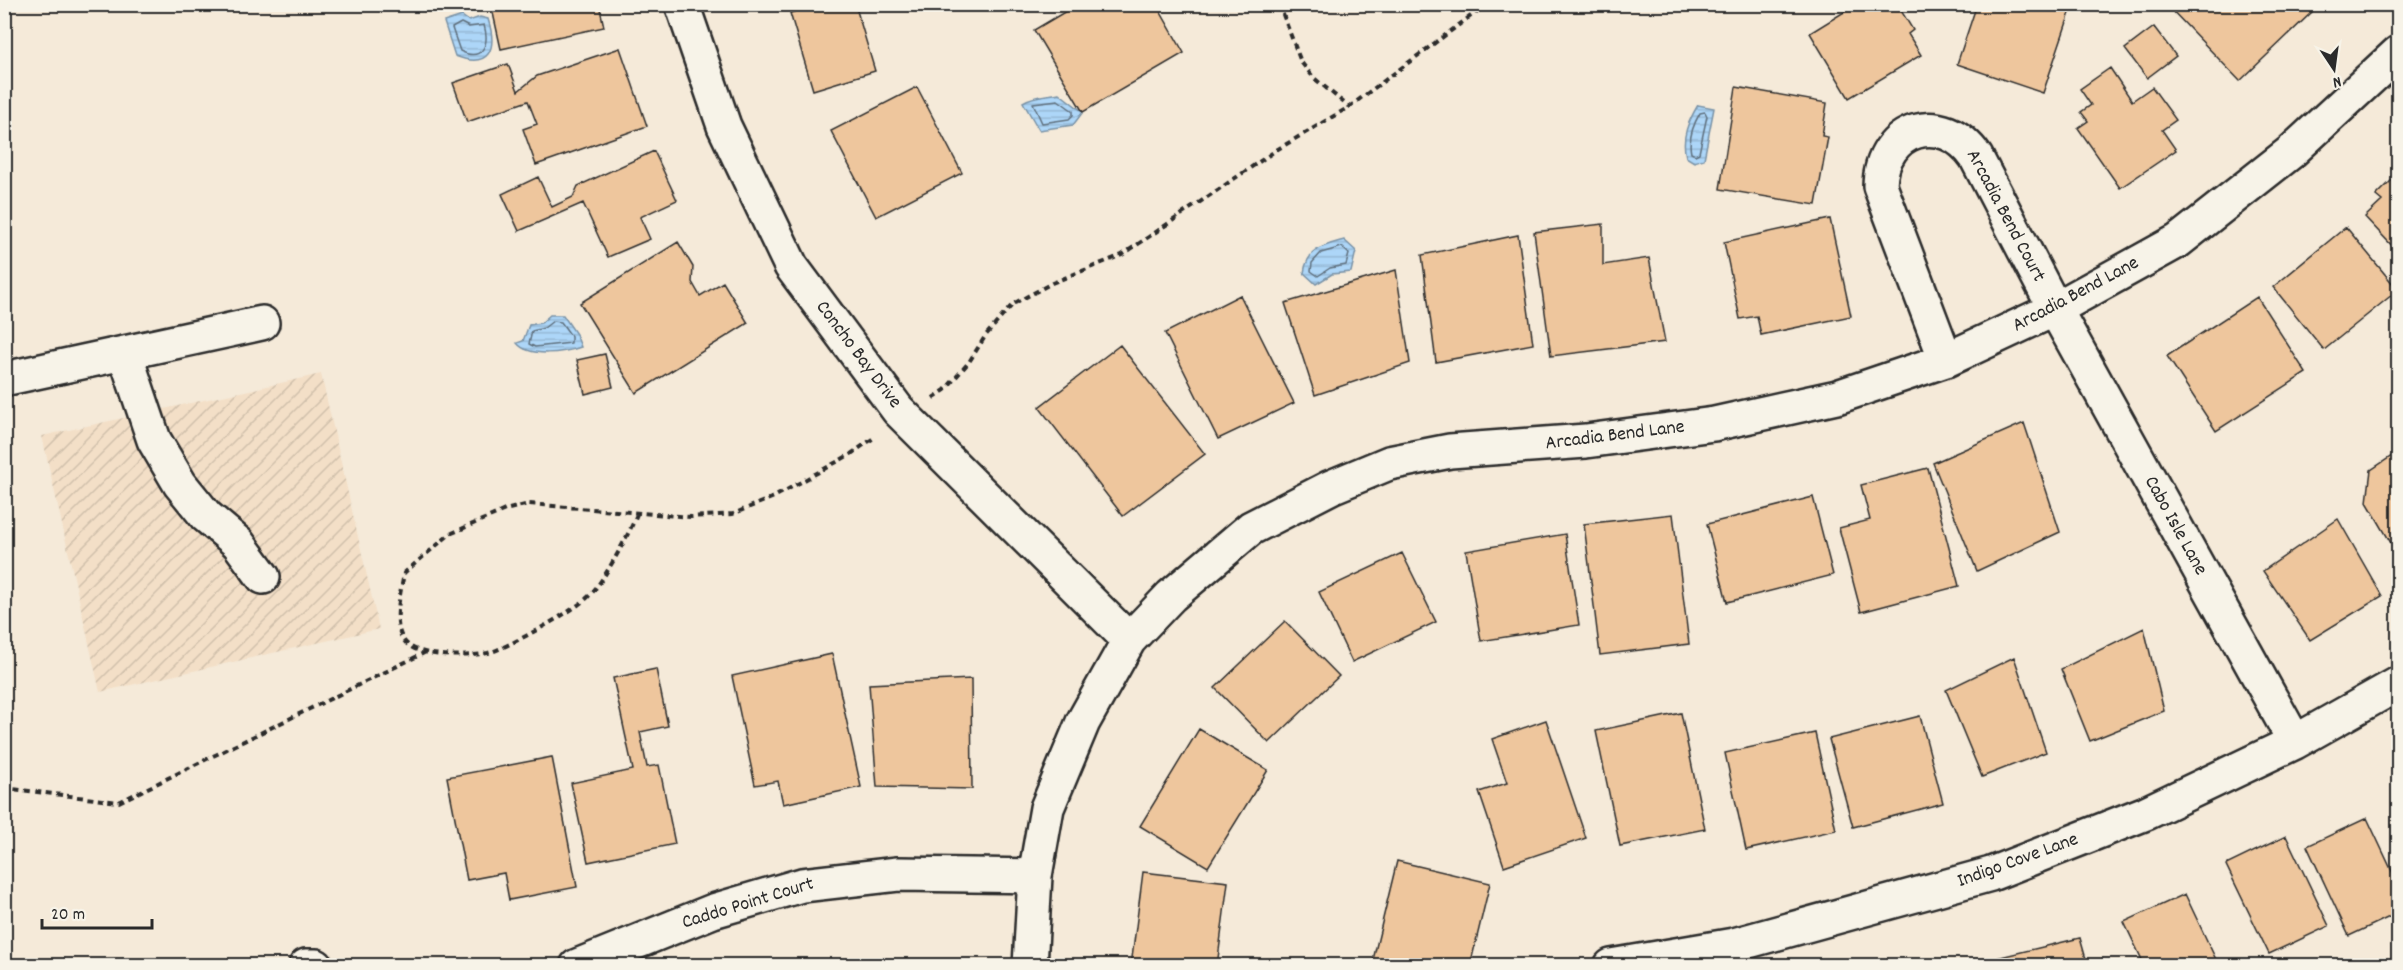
<svg xmlns="http://www.w3.org/2000/svg" width="2403" height="970" font-family="Dekko,sans-serif">
	<style>
		.industrial { fill: url(#industrial-furrows) }
		.water { fill: url(#water-rules); stroke: #7992a6; stroke-width: 1.5 }
		.lines { fill: none; stroke-linecap: round; stroke-linejoin: round }
		.shore { stroke: #5f6f7d; stroke-width: 1.5 }
		.building { fill: #eec69d; stroke: #2b2b2b; stroke-width: 1.5 }
		.minor-casing { stroke: #2b2b2b; stroke-width: 38 }
		.path { stroke: #2b2b2b; stroke-width: 4; stroke-dasharray: 6 4.5; stroke-linecap: butt }
		.minor { stroke: #f7f3e8; stroke-width: 33 }
		.labels { text-anchor: middle; dominant-baseline: central; stroke-width: 4.5; stroke-linejoin: round; paint-order: stroke }
		.street-label { font-size: 20px; fill: #2b2b2b; stroke: #f7f3e8 }
	</style>
	<defs>
		<pattern id="industrial-furrows" width="10" height="10" patternUnits="userSpaceOnUse" patternTransform="scale(1.5)"><rect width="10" height="10" fill="#f3dfc7"/><path d="M-1 1l2-2M0 10L10 0M9 11l2-2" fill="none" stroke="#d0c0ab"/></pattern>
		<pattern id="water-rules" width="6" height="5" patternUnits="userSpaceOnUse" patternTransform="scale(1.5)"><rect width="6" height="5" fill="#add6f8"/><path d="M0 2.5h6" fill="none" stroke="#95b8d5"/></pattern>
	</defs>
	<rect width="100%" height="100%" fill="#f5ead9"/>
	<filter id="ink" filterUnits="userSpaceOnUse"><feTurbulence type="fractalNoise" baseFrequency=".0167" numOctaves="2"/><feDisplacementMap in="SourceGraphic" scale="12" xChannelSelector="R" yChannelSelector="G"/><feConvolveMatrix kernelMatrix="1 2 1 2 8 2 1 2 1" color-interpolation-filters="sRGB"/></filter>
	<g filter="url(#ink)">
		<!-- industrial -->
		<path class="industrial" d="M321,374L379,629L100,692L42,436Z"/>
		<!-- water -->
		<path class="water" d="M462,16L469,21L480,17L488,19C498,50 489,69 455,56L444,22Z
			M1059,93L1083,112L1073,125L1039,130L1023,102C1034,95 1046,96 1059,93Z
			M1698,105L1714,108L1704,159L1694,162L1686,157C1681,137 1688,122 1698,105Z
			M1344,240L1356,251L1351,272L1332,274L1316,284L1304,273C1307,249 1323,246 1344,240Z
			M550,315H563L576,334L581,347C564,353 529,358 517,343L523,341L529,325L541,323Z"/>
		<g class="lines">
			<!-- shore -->
			<path class="shore" d="M461,23L469,27L484,25C490,45 482,62 460,51L452,28Z
				M1058,100L1073,111V115L1069,119L1042,123L1033,103Z
				M1700,113L1705,112L1707,116L1699,153L1695,155L1691,153C1688,139 1693,125 1700,113Z
				M1342,247L1349,254L1346,265L1330,268L1318,276L1311,271L1312,263L1321,253Z
				M553,321L561,322L571,336V343L535,347L529,344L532,331L544,328Z"/>
		</g>
		<!-- building -->
		<path class="building" d="M491,4H599L604,27L501,49Z
			M820,4H855L875,71L813,90L790,13Z
			M1078,4H1156L1184,53L1083,112L1034,30Z
			M1857,4H1897L1913,30L1908,34L1921,55L1849,98L1810,33Z
			M1977,4H2073L2043,93L1957,64Z
			M2166,4H2304L2312,12L2240,81Z
			M2154,27L2176,56L2147,78L2125,49Z
			M620,48L647,126L536,165L523,129L537,124L528,101L467,122L453,83L508,64L518,91L537,76Z
			M2110,68L2132,101L2152,87L2176,120L2162,130L2176,150L2120,188L2078,128L2088,121L2081,112L2091,105L2080,89Z
			M917,87L962,173L876,217L831,131Z
			M1736,87L1827,103L1822,136L1828,137L1816,205L1720,189Z
			M654,151L677,200L640,217L650,239L608,257L583,203L519,231L502,194L538,177L552,207L573,197L578,186Z
			M2398,174V252L2365,217L2382,201L2376,196Z
			M1830,219L1851,316L1761,335L1757,316L1740,319L1724,242Z
			M1603,224V265L1649,258L1665,342L1551,356L1534,232Z
			M2346,227L2398,290L2324,350L2273,287Z
			M1518,235L1533,344L1436,362L1422,255Z
			M678,242L693,267L692,282L700,296L723,282L748,323L636,393L580,303Z
			M1396,270L1410,363L1315,395L1285,303Z
			M1240,295L1294,403L1218,439L1165,333Z
			M2257,297L2306,373L2216,431L2167,356Z
			M1120,345L1205,454L1123,516L1039,407Z
			M605,354L613,387L585,394L577,360Z
			M2024,423L2060,532L1977,571L1933,463Z
			M2398,452V555L2367,502L2371,470Z
			M1928,468L1959,586L1861,612L1839,528L1870,520L1861,485Z
			M1813,497L1833,575L1727,602L1707,524Z
			M1673,514L1689,644L1600,655L1584,524Z
			M2338,519L2382,596L2310,640L2263,571Z
			M1565,534L1579,625L1481,641L1466,551Z
			M1402,553L1436,622L1352,662L1319,592Z
			M1285,621L1339,676L1269,743L1215,688Z
			M2144,628L2164,711L2090,741L2061,669Z
			M832,654L861,787L783,804L778,781L755,785L732,676Z
			M2014,657L2046,752L1982,777L1946,690Z
			M656,669L668,726L640,732L647,767L659,765L675,844L588,862L571,783L633,770L613,678Z
			M971,679L972,789L877,787L869,684Z
			M1681,713L1705,829L1620,846L1596,731Z
			M1920,716L1943,803L1853,827L1829,739Z
			M1546,720L1586,838L1504,866L1479,792L1507,783L1492,739Z
			M1199,729L1268,770L1208,867L1140,826Z
			M1815,733L1836,830L1746,850L1725,753Z
			M552,757L577,887L509,900L504,873L467,880L447,777Z
			M2367,818L2398,884V913L2349,936L2307,846Z
			M2286,836L2329,926L2269,954L2226,865Z
			M1397,861L1490,883L1470,966H1395L1373,960Z
			M1143,872L1228,882L1217,966H1131Z
			M2185,894L2219,966H2145L2124,922Z
			M2080,938L2088,966H1986L1984,961Z
			M955,960V966L841,964Z"/>
		<g class="lines">
			<defs>
				<path id="minor" d="M682,4L724,126L791,266L898,410L1129,640
					M125,354L154,440L180,484L206,516L238,543L263,577
					M1946,360L1880,186C1881,127 1943,109 1976,157L2055,309L2295,742
					M4,379L262,323
					M306,966H316
					M577,966L713,911L802,885L898,874L1035,876
					M1030,966L1035,876L1047,808L1083,722L1129,640L1171,596L1251,528L1331,487L1389,463L1450,451L1586,441L1714,424L1837,397L1946,360L2055,309L2178,241L2291,152L2398,53
					M1611,966L1734,945L1991,874L2146,813L2295,742L2398,684"/>
			</defs>
			<!-- minor casing -->
			<use href="#minor" class="minor-casing"/>
			<!-- path -->
			<path class="path" d="M1279,4L1301,62L1314,78L1349,107
				M933,398L945,390L969,362L986,335L1013,304L1052,283L1122,255L1278,149L1349,107L1487,4
				M637,514C629,534 603,583 588,597C574,611 507,648 488,653C469,657 422,658 407,644C390,628 401,593 404,573L450,534L505,510L529,504L691,517L733,514L774,497L851,454L875,437
				M4,788L119,802L424,653"/>
			<!-- minor -->
			<use href="#minor" class="minor"/>
		</g>
	</g>
	<g class="labels">
		<!-- street labels -->
		<g class="street-label">
			<text transform="translate(2005 216) rotate(62)">Arcadia Bend Court</text>
			<text transform="translate(2076 295) rotate(-28)">Arcadia Bend Lane</text>
			<text transform="translate(858 355) rotate(53)">Concho Bay Drive</text>
			<text transform="translate(1615 436) rotate(-7)">Arcadia Bend Lane</text>
			<text transform="translate(2175 526) rotate(61)">Cabo Isle Lane</text>
			<text transform="translate(2018 861) rotate(-20)">Indigo Cove Lane</text>
			<text transform="translate(748 904) rotate(-17)">Caddo Point Court</text>
		</g>
	</g>
	<!-- margin -->
	<rect width="2403" height="970" fill="none" stroke="#f7f3e8" stroke-width="24"/>
	<rect x="12" y="12" width="2379" height="946" fill="none" stroke="#2b2b2b" stroke-width="2" filter="url(#ink)"/>
	<!-- north arrow -->
	<g transform="translate(2334 69) rotate(167)" stroke="#f7f3e8" stroke-width="4.5" paint-order="stroke">
	<path d="M0-4.5L10 22L0 15L-10 22Z" fill="#2b2b2b"/>
	<text y="-9" font-size="16" font-weight="bold" text-anchor="middle" fill="#2b2b2b">N</text>
	</g>
	<!-- scale -->
	<path d="M42 919v9h110v-9" fill="none" stroke="#2b2b2b" stroke-width="3"/>
	<text x="51" y="919" font-size="18" fill="#2b2b2b" stroke="#f7f3e8" stroke-width="4.5" paint-order="stroke">20 m</text>
</svg>
